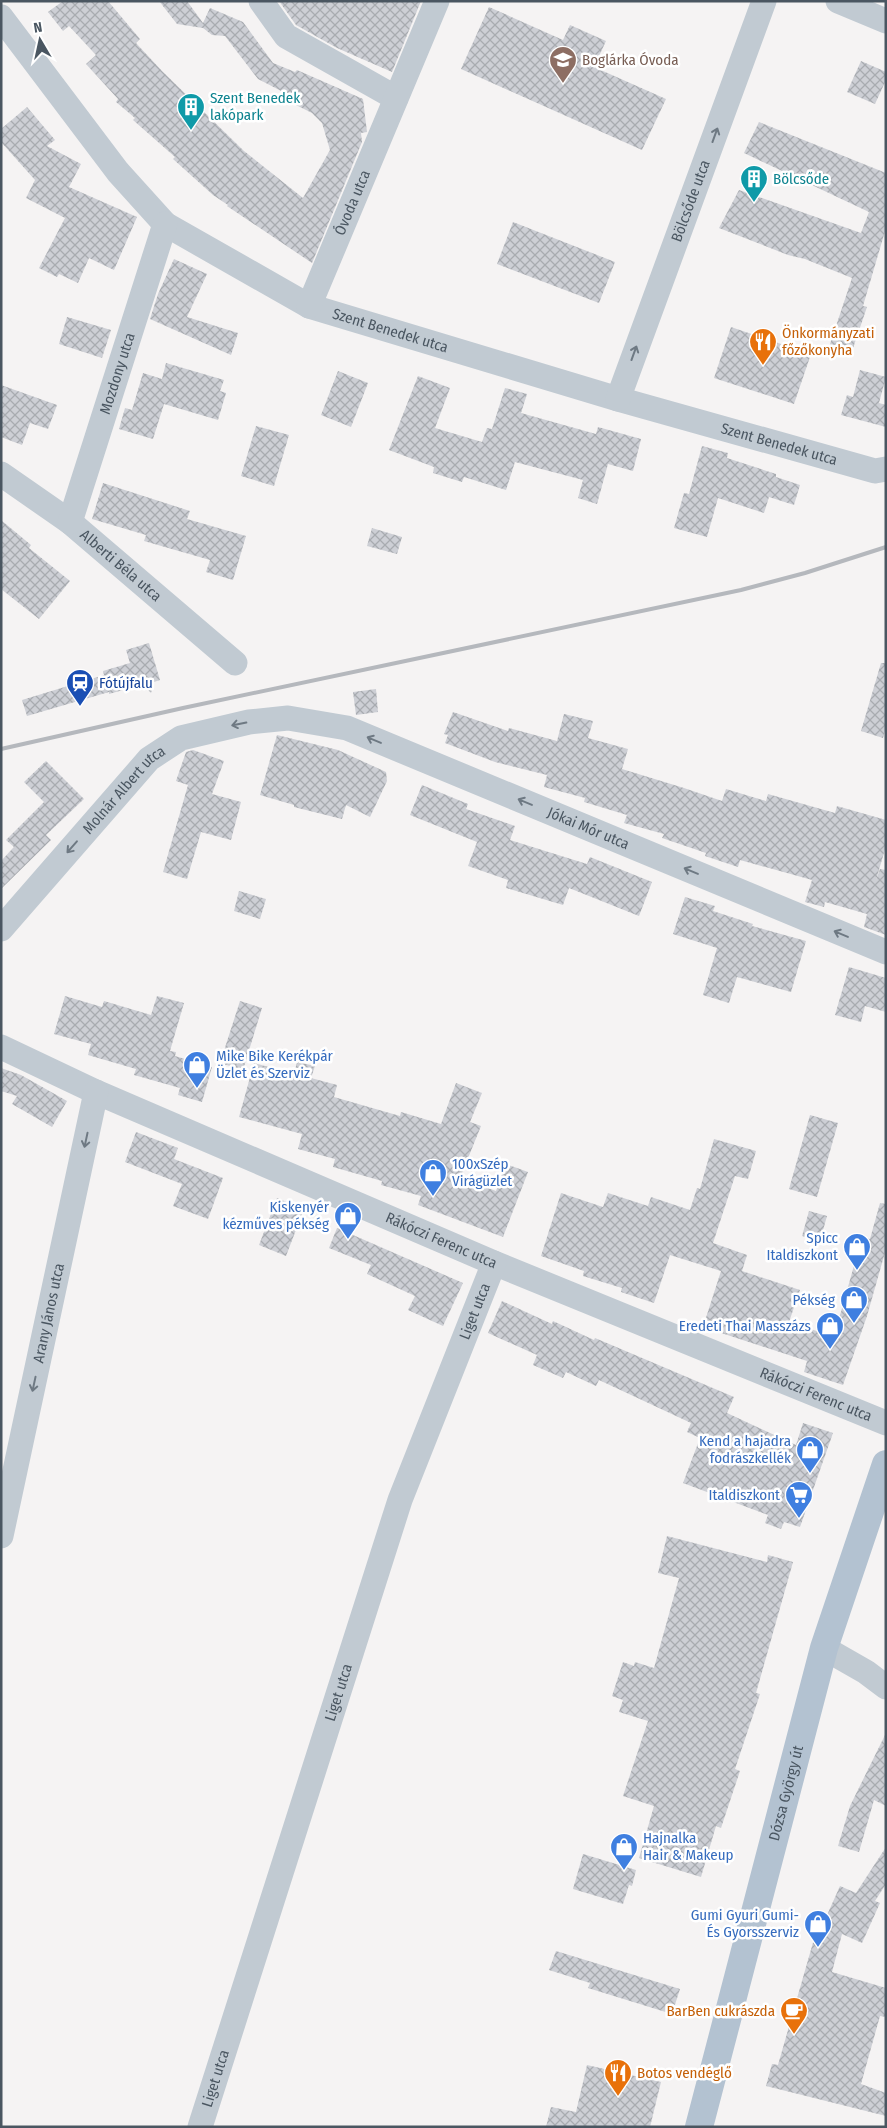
<svg xmlns="http://www.w3.org/2000/svg" width="887" height="2128" font-family="'Fira Sans Condensed',sans-serif">
	<style>
		.building { fill: url(#building-cross-hatch) }
		.lines { fill: none; stroke-linecap: round; stroke-linejoin: round }
		.minor { stroke: #c1cad2; stroke-width: 25 }
		.major { stroke: #b3c2d1; stroke-width: 28 }
		.rail { stroke: #b5b8bd; stroke-width: 4 }
		.oneway { stroke: #6e7983 }
		.labels { text-anchor: middle; dominant-baseline: central; stroke-width: 5; stroke-linejoin: round; paint-order: stroke }
		.education-label { font-size: 15px; fill: #785e54; stroke: #fff; text-anchor: start }
		.culture-label { font-size: 15px; fill: #0d838f; stroke: #fff; text-anchor: start }
		.street-label { font-size: 15px; fill: #4a5661; stroke: #fff }
		.food-label { font-size: 15px; fill: #c56008; stroke: #fff; text-anchor: start }
		.transit-label { font-size: 15px; fill: #164399; stroke: #fff; text-anchor: start }
		.shop-label { font-size: 15px; fill: #366cbe; stroke: #fff; text-anchor: end }
	</style>
	<defs>
		<pattern id="building-cross-hatch" width="8" height="8" patternUnits="userSpaceOnUse" patternTransform="scale(1.25)"><rect width="8" height="8" fill="#cdcfd5"/><path d="M0 0l8 8M0 8l8-8" fill="none" stroke="#a8abb0"/></pattern>
	</defs>
	<rect width="100%" height="100%" fill="#f5f3f3"/>
	<!-- building -->
	<path class="building" d="M63,1H108L140,39L136,43L162,71L244,151L303,198L330,150L322,123L312,113L286,100L289,95L258,79L225,36L212,35L203,28L177,24L159,1H187L203,23L210,8L243,22L273,63L295,72L297,70L363,99L367,132L361,133L362,142L312,263L227,206L228,205L213,195L173,159L175,157L133,120L135,118L116,102L118,99L86,64L96,55L69,26L63,31L48,12Z
		M279,1H421L392,72L337,48L296,25Z
		M489,7L563,40L570,25L606,41L594,67L666,99L642,150L461,69Z
		M861,61L886,72V80L875,104L847,92Z
		M27,107L55,140L47,146L81,164L69,187L137,217L114,270L89,258L78,283L59,274L57,277L39,268L65,218L26,198L35,180L1,142V129Z
		M759,122L886,173V228L863,306L867,307L851,354L829,347L852,278L805,259L788,255L719,228L739,190L861,233L869,212L744,153Z
		M513,222L615,262L599,303L497,264Z
		M174,259L207,274L187,317L238,333L231,355L150,319L158,294Z
		M67,317L111,330L102,358L59,344Z
		M731,327L811,354L794,404L714,378Z
		M166,363L224,380L220,391L226,393L218,420L164,404L153,439L119,429L125,408L132,410L143,373L162,379Z
		M860,370L886,377L879,403L886,405V427L841,415L847,395L853,397Z
		M338,371L368,383L351,427L321,415Z
		M418,376L450,388L435,428L482,442L487,428L492,429L505,388L527,394L521,413L596,434L598,427L641,439L633,471L608,464L597,504L578,498L583,480L515,462L506,490L464,477L462,482L433,473L434,467L389,450Z
		M1,385L57,405L48,429L30,423L22,445L1,437Z
		M256,426L289,435L274,486L241,476Z
		M702,446L728,453L727,458L776,474V477L800,485L794,505L769,497L764,513L718,498L707,537L674,528L684,493L689,494Z
		M103,483L190,511L187,519L246,536L233,580L206,572L210,560L144,541L146,535L92,519Z
		M1,520L31,545L29,548L70,581L39,619L1,589Z
		M372,528L402,537L397,554L367,546Z
		M149,643L160,680L154,682L151,693L143,685L137,686L109,694V692L27,716L22,700L104,675L103,671L130,663L126,650Z
		M881,663H886V727L883,738L861,731Z
		M376,689L378,712L356,715L353,692Z
		M453,712L508,731L509,728L557,741L564,714L593,721L588,738L628,749L622,769L684,788L722,801L726,789L766,801L768,794L835,813L837,806L886,820V846L876,880L880,869L886,870V935L864,927L867,914L825,902L824,907L805,902L812,880L740,860L738,867L705,856L706,853L662,838L664,834L624,823L627,815L584,802L585,798L544,787L547,775L495,762L445,743L448,735L444,734Z
		M277,735L338,750L386,772L387,781L370,817L346,805L342,819L294,807V805L260,795Z
		M193,750L224,761L212,794L241,802L231,840L201,832L187,879L163,872L188,785L176,781L186,752Z
		M46,761L84,799L46,835L51,840L1,889V861L14,847L6,840L44,802L24,782Z
		M422,785L468,804L466,809L515,826L510,840L587,864L590,857L652,882L639,916L569,888L563,905L506,888L508,880L468,866L477,842L410,815Z
		M239,891L266,899L260,919L234,911Z
		M685,897L715,906L713,911L753,924L752,926L806,941L791,992L737,977L729,1003L703,995L717,948L673,934Z
		M849,967L886,978V1012L865,1006L861,1022L835,1015Z
		M65,996L102,1007L104,1001L151,1015L157,996L184,1003L170,1051L176,1052L175,1056L212,1067L202,1102L178,1095L180,1088L134,1075L136,1069L88,1055L91,1044L54,1034Z
		M240,1001L262,1008L243,1070L220,1063Z
		M297,1062L315,1066L311,1078L337,1085L334,1097L400,1116L401,1112L441,1124L456,1083L482,1093L470,1122L481,1126L460,1178L496,1191L506,1164L528,1172L503,1237L418,1205L421,1196L381,1185L382,1181L333,1167L335,1159L298,1149L302,1134L239,1117L254,1063L294,1074Z
		M1,1068L21,1075L67,1101L52,1127L12,1104L17,1096L1,1091Z
		M810,1115L838,1123L817,1197L789,1189Z
		M136,1132L178,1148L174,1159L223,1178L208,1219L173,1206L182,1184L125,1162Z
		M714,1139L756,1151L748,1179L735,1176L713,1243L747,1255L742,1271L800,1290L789,1322L832,1336L841,1312L862,1237L870,1239L880,1203L886,1204V1249L867,1316L843,1385L804,1372L807,1361L703,1327L721,1271L670,1255L654,1303L621,1292L622,1288L583,1276L584,1271L541,1256L561,1193L603,1207L608,1193L648,1206L651,1197L690,1210L697,1188L700,1189Z
		M277,1198L304,1209L286,1256L259,1245Z
		M809,1211L827,1216L820,1241L802,1236Z
		M337,1228L463,1283L443,1326L408,1310L415,1296L367,1274L371,1265L329,1248Z
		M502,1301L552,1324L553,1321L594,1340L595,1338L734,1397L727,1413L796,1445L803,1423L833,1433L800,1527L784,1522L781,1529L765,1523L768,1515L683,1483L700,1438L687,1432L691,1423L599,1380L596,1386L566,1372L563,1378L533,1365L537,1355L488,1333Z
		M667,1536L767,1562L768,1555L793,1562L756,1693L760,1694L735,1769L740,1771L721,1828L716,1826L701,1877L639,1858L654,1806L623,1796L648,1721L619,1712L623,1700L612,1696L623,1662L634,1666L635,1662L654,1668L679,1578L658,1573Z
		M886,1733V1806L874,1800L859,1852L838,1846L850,1806Z
		M886,1847V1884L875,1901L880,1903L862,1943L842,1934L832,1972L886,1988V2017L880,2016L861,2084L886,2093V2116L766,2086L772,2064L778,2065L816,1932L819,1933L840,1886L856,1893Z
		M583,1854L636,1870L632,1886L629,1885L623,1904L573,1889Z
		M556,1951L680,1989L672,2014L588,1988L590,1983L549,1970Z
		M587,2065L661,2082L650,2127H546L551,2107L576,2112Z"/>
	<g class="lines">
		<!-- minor -->
		<g class="minor">
			<path d="M261,1L286,36L396,98"/>
			<path d="M838,1L886,21"/>
			<path id="s1" d="M1,17L118,172L165,224L309,306L618,399L875,471L886,469"/>
			<path id="s2" d="M309,306L437,1"/>
			<path id="s3" d="M618,399L764,1"/>
			<path id="s4" d="M1,474L70,522L235,663"/>
			<path id="s5" d="M70,522L165,224"/>
			<path id="s6" d="M1,929L149,759L181,738L249,722L288,718L347,728L886,952"/>
			<path id="s7" d="M1,1047L96,1092L494,1263L886,1423"/>
			<path id="s8" d="M1,1536L96,1092"/>
			<path d="M824,1648L866,1672L886,1687"/>
			<path id="s9" d="M200,2127L400,1500L494,1263"/>
		</g>
		<!-- major -->
		<path class="major" id="s10" d="M699,2127L824,1648L886,1464"/>
		<!-- rail -->
		<path class="rail" d="M1,749L183,708L741,590L805,573L886,547"/>
	</g>
	<!-- one-way arrows -->
	<defs><path id="oneway-shaft" d="M-6 0H5M1.5-3L5.5 0L1.5 3" fill="none" stroke-width="1.6" stroke-linecap="round" stroke-linejoin="round" transform="scale(1.25)"/></defs>
	<g class="oneway">
		<use href="#oneway-shaft" transform="translate(715 135) rotate(-70)"/>
		<use href="#oneway-shaft" transform="translate(634 353) rotate(-70)"/>
		<use href="#oneway-shaft" transform="translate(239 724) rotate(169)"/>
		<use href="#oneway-shaft" transform="translate(374 740) rotate(-157)"/>
		<use href="#oneway-shaft" transform="translate(525 802) rotate(-157)"/>
		<use href="#oneway-shaft" transform="translate(72 847) rotate(131)"/>
		<use href="#oneway-shaft" transform="translate(691 871) rotate(-157)"/>
		<use href="#oneway-shaft" transform="translate(841 934) rotate(-157)"/>
		<use href="#oneway-shaft" transform="translate(86 1140) rotate(102)"/>
		<use href="#oneway-shaft" transform="translate(34 1384) rotate(102)"/>
	</g>
	<!-- icons -->
	<defs>
		<symbol id="school-pin" viewBox="-11 -11 22 30"><path d="M0 17L-7.5 6A9.5 9.5 0 1 1 7.5 6Z" fill="#8d6e63" stroke="#fff"/><path d="M0-5L7-2L0 1L-7-2ZM-4 1L0 2.5L4 1V4Q0 6-4 4Z" fill="#fff"/></symbol>
		<symbol id="building-pin" viewBox="-11 -11 22 30"><path d="M0 17L-7.5 6A9.5 9.5 0 1 1 7.5 6Z" fill="#0f9aa8" stroke="#fff"/><path d="M-4-6H4V6H1V3H-1V6H-4ZM-2.5-4.3h1.7v1.8h-1.7ZM.8-4.3h1.7v1.8H.8ZM-2.5-1h1.7V.8h-1.7ZM.8-1h1.7V.8H.8Z" fill="#fff"/></symbol>
		<symbol id="restaurant-pin" viewBox="-11 -11 22 30"><path d="M0 17L-7.5 6A9.5 9.5 0 1 1 7.5 6Z" fill="#e8710a" stroke="#fff"/><path d="M-5-6h1v4h1v-4h1v4h1v-4h1v5L-1.5 .5V6h-2V.5L-5-1ZM5-6V6H3V1.5H1.5Q1.5-4 5-6Z" fill="#fff"/></symbol>
		<symbol id="station-pin" viewBox="-11 -11 22 30"><path d="M0 17L-7.5 6A9.5 9.5 0 1 1 7.5 6Z" fill="#1a4fb4" stroke="#fff"/><path d="M-3-6H3Q5-6 5-4V2Q5 4 3 4L4.5 6H3L1.5 4h-3L-3 6H-4.5L-3 4Q-5 4-5 2V-4Q-5-6-3-6ZM-3.5-4v3h7v-3ZM-3.5 1v1.5H-2V1ZM2 1v1.5H3.5V1Z" fill="#fff"/></symbol>
		<symbol id="shop-pin" viewBox="-11 -11 22 30"><path d="M0 17L-7.5 6A9.5 9.5 0 1 1 7.5 6Z" fill="#3f7fe0" stroke="#fff"/><path d="M-5-2.5h2.3a2.7 3.5 0 0 1 5.4 0H5L5.5 6h-11ZM-1.5-2.5h3a1.5 2.3 0 0 0-3 0Z" fill="#fff"/></symbol>
		<symbol id="supermarket-pin" viewBox="-11 -11 22 30"><path d="M0 17L-7.5 6A9.5 9.5 0 1 1 7.5 6Z" fill="#3f7fe0" stroke="#fff"/><path d="M-6-5.5h2.5l.6 2H6L4.5 2H-2.5L-4.4-4H-6ZM-1.5 3.2a1.3 1.3 0 1 0 .1 0ZM3 3.2a1.3 1.3 0 1 0 .1 0Z" fill="#fff"/></symbol>
		<symbol id="cafe-pin" viewBox="-11 -11 22 30"><path d="M0 17L-7.5 6A9.5 9.5 0 1 1 7.5 6Z" fill="#e8710a" stroke="#fff"/><path d="M-5.5-4.5H6V0H3Q3 3.5 0 3.5H-2.5Q-5.5 3.5-5.5 0ZM3-3.2v2h1.7v-2ZM-6 4.5H4V6H-6Z" fill="#fff"/></symbol>
	</defs>
	<g fill-rule="evenodd">
		<use href="#school-pin" x="547" y="44" width="32" height="43"/>
		<use href="#building-pin" x="175" y="91" width="32" height="43"/>
		<use href="#building-pin" x="738" y="163" width="32" height="43"/>
		<use href="#restaurant-pin" x="747" y="326" width="32" height="43"/>
		<use href="#station-pin" x="64" y="667" width="32" height="43"/>
		<use href="#shop-pin" x="181" y="1049" width="32" height="43"/>
		<use href="#shop-pin" x="417" y="1157" width="32" height="43"/>
		<use href="#shop-pin" x="332" y="1200" width="32" height="43"/>
		<use href="#shop-pin" x="841" y="1231" width="32" height="43"/>
		<use href="#shop-pin" x="838" y="1284" width="32" height="43"/>
		<use href="#shop-pin" x="814" y="1310" width="32" height="43"/>
		<use href="#shop-pin" x="794" y="1434" width="32" height="43"/>
		<use href="#supermarket-pin" x="783" y="1479" width="32" height="43"/>
		<use href="#shop-pin" x="608" y="1831" width="32" height="43"/>
		<use href="#shop-pin" x="802" y="1908" width="32" height="43"/>
		<use href="#cafe-pin" x="778" y="1995" width="32" height="43"/>
		<use href="#restaurant-pin" x="602" y="2057" width="32" height="43"/>
	</g>
	<g class="labels">
		<!-- education labels -->
		<g class="education-label">
			<text x="582" y="60">Boglárka Óvoda</text>
		</g>
		<!-- culture labels -->
		<g class="culture-label">
			<text x="210" y="98">Szent Benedek<tspan x="210" dy="17">lakópark</tspan></text>
			<text x="773" y="179">Bölcsőde</text>
		</g>
		<!-- street labels -->
		<g class="street-label">
			<text stroke="none"><textPath href="#s3" startOffset="211">Bölcsőde utca</textPath></text>
			<text stroke="none"><textPath href="#s2" startOffset="112">Óvoda utca</textPath></text>
			<text stroke="none"><textPath href="#s1" startOffset="515">Szent Benedek utca</textPath></text>
			<text stroke="none"><textPath href="#s5" startOffset="156">Mozdony utca</textPath></text>
			<text stroke="none"><textPath href="#s1" startOffset="920">Szent Benedek utca</textPath></text>
			<text stroke="none"><textPath href="#s4" startOffset="151">Alberti Béla utca</textPath></text>
			<text stroke="none"><textPath href="#s6" startOffset="186">Molnár Albert utca</textPath></text>
			<text stroke="none"><textPath href="#s6" startOffset="694">Jókai Mór utca</textPath></text>
			<text stroke="none"><textPath href="#s7" startOffset="481">Rákóczi Ferenc utca</textPath></text>
			<text stroke="none"><textPath href="#s9" startOffset="861">Liget utca</textPath></text>
			<text stroke="none"><textPath href="#s8" startOffset="228">Arany János utca</textPath></text>
			<text stroke="none"><textPath href="#s7" startOffset="886">Rákóczi Ferenc utca</textPath></text>
			<text stroke="none"><textPath href="#s9" startOffset="456">Liget utca</textPath></text>
			<text stroke="none"><textPath href="#s10" startOffset="345">Dózsa György út</textPath></text>
			<text stroke="none"><textPath href="#s9" startOffset="51">Liget utca</textPath></text>
		</g>
		<!-- food labels -->
		<g class="food-label">
			<text x="782" y="333">Önkormányzati<tspan x="782" dy="17">főzőkonyha</tspan></text>
			<text x="775" y="2011" text-anchor="end">BarBen cukrászda</text>
			<text x="637" y="2073">Botos vendéglő</text>
		</g>
		<!-- transit labels -->
		<g class="transit-label">
			<text x="99" y="683">Fótújfalu</text>
		</g>
		<!-- shop labels -->
		<g class="shop-label">
			<text x="216" y="1056" text-anchor="start">Mike Bike Kerékpár<tspan x="216" dy="17">Üzlet és Szerviz</tspan></text>
			<text x="452" y="1164" text-anchor="start">100xSzép<tspan x="452" dy="17">Virágüzlet</tspan></text>
			<text x="329" y="1207">Kiskenyér<tspan x="329" dy="17">kézműves pékség</tspan></text>
			<text x="838" y="1238">Spicc<tspan x="838" dy="17">Italdiszkont</tspan></text>
			<text x="835" y="1300">Pékség</text>
			<text x="811" y="1326">Eredeti Thai Masszázs</text>
			<text x="791" y="1441">Kend a hajadra<tspan x="791" dy="17">fodrászkellék</tspan></text>
			<text x="780" y="1495">Italdiszkont</text>
			<text x="643" y="1838" text-anchor="start">Hajnalka<tspan x="643" dy="17">Hair &amp; Makeup</tspan></text>
			<text x="799" y="1915">Gumi Gyuri Gumi-<tspan x="799" dy="17">És Gyorsszerviz</tspan></text>
		</g>
	</g>
	<!-- border -->
	<rect width="887" height="2128" fill="none" stroke="#4a5661" stroke-width="5"/>
	<!-- north arrow -->
	<g transform="translate(40 40) rotate(351)" stroke="#ffffff" stroke-width="4" paint-order="stroke">
	<path d="M0-4L9 19L0 12L-9 19Z" fill="#4a5661"/>
	<text y="-8" font-size="14" font-weight="bold" text-anchor="middle" fill="#4a5661">N</text>
	</g>
</svg>
